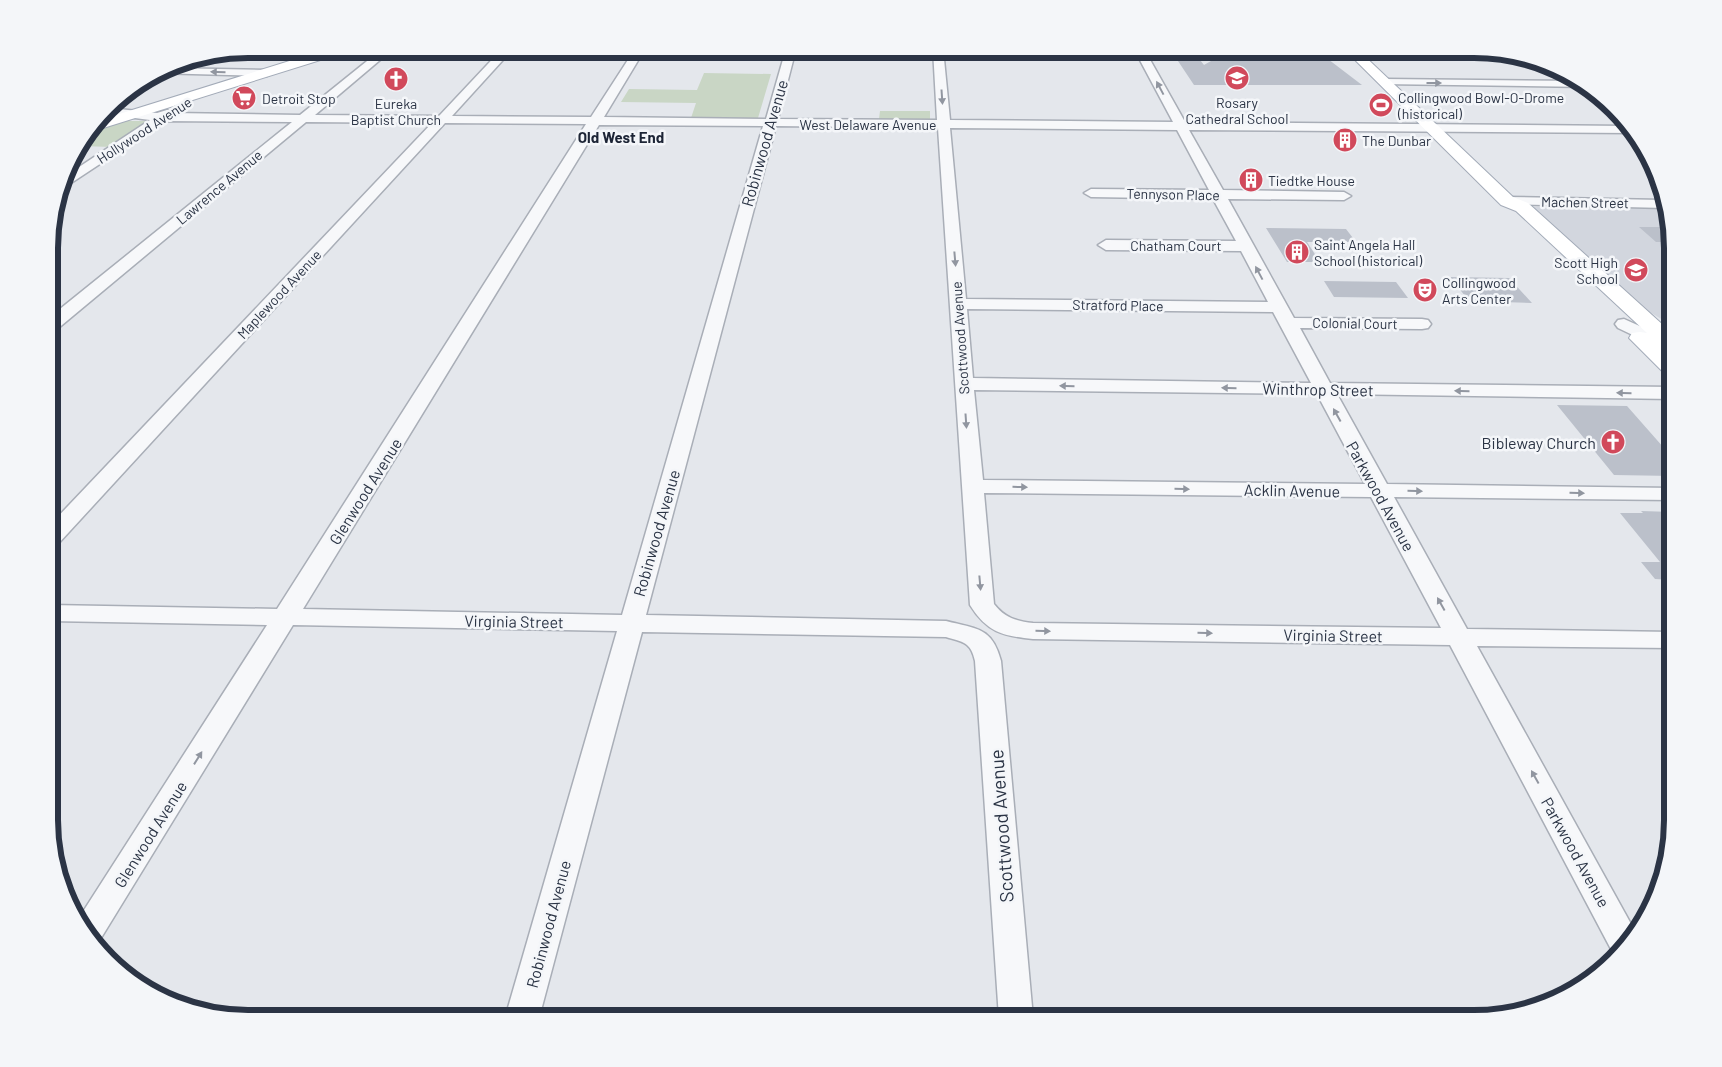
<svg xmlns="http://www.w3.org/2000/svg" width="1722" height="1067" font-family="Barlow,sans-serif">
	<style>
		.built { fill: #d2d6de }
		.green { fill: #c9d6c5 }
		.building { fill: #bbc0ca }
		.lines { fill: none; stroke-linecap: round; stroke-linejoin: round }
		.minor-casing { stroke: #a9aeb7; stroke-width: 3 }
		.major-casing { stroke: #a3abb8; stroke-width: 2 }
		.minor { fill: #f7f8fa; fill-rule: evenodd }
		.major { fill: #fff; fill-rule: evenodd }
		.oneway { fill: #9196a0 }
		.labels { text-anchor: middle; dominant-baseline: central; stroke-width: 5; stroke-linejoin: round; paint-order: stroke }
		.far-poi-label { font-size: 14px; fill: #2b3445; stroke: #f4f6f9; text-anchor: start }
		.far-street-label { font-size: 14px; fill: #2b3445; stroke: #f4f6f9 }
		.far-neighbourhood-label { font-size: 15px; font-weight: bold; fill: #1d2536; stroke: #f4f6f9 }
		.street-label { font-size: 16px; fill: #2b3445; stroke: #f4f6f9 }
		.poi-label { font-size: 16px; fill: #2b3445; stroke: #f4f6f9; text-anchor: end }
		.near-street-label { font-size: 19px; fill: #2b3445; stroke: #f4f6f9 }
		.rim { fill: none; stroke: #2b3445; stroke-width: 6 }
	</style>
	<rect width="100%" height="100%" fill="#e4e7ec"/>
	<!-- built -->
	<path class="built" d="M1532,207L1665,208L1673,235V326L1638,305Z"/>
	<!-- green -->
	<path class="green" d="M1150,49H1227L1230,54L1220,56L1233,62L1155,58Z
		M704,73L771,74L758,118H691L696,103L621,102L629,89L697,90Z
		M880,111H930V120L879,119Z
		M126,121H151L112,147L80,146L90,132Z"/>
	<!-- building -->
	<path class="building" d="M1232,49H1255L1266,52L1320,53L1362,85H1194L1176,58H1194L1200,60L1204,65Z
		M1639,227H1670L1673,242H1656Z
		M1266,228L1346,229L1356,242H1307L1320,262H1287Z
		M1450,277L1509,278L1532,303L1469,301Z
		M1324,281L1396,282L1408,298L1334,297Z
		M1557,405L1627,406L1664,448H1673V476L1614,475Z
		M1641,511L1673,512V580L1655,579L1641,562H1660L1620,513H1643Z"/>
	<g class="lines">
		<defs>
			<path id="minor" d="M382,49H393L315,115L439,116L502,49H513L452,116L591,117L635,49H645L604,117L766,119L786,49H796L778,119L937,120L933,49H943L950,120L1173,122L1134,49H1144L1185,122L1626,126L1632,133L1189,130L1223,190L1344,192L1351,196L1344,200L1228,199L1294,318L1422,319L1428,320L1431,324L1428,328L1422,329L1300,328L1330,383L1673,387V399L1337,394L1387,484L1673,488V500L1394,497L1467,629L1673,632V648L1477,646L1636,933L1613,953L1450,645L1033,639C1002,636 987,632 970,605L938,128L776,126L646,615L946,621C977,629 992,627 1001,661L1033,1018H999L975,661C971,642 963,642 946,637L642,632L539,1018H505L617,631L293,625L98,943L77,921L267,625L50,621V605L277,609L586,124L445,123L58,544L50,546V525L432,123L306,122L56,330L50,331V317L292,122L165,121L62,189L64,177L150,120L104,114L109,108L157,113L167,110L173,113L300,115ZM599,125L763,126L622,615L303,609ZM950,128L1177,130L1209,190L1091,189L1084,193L1091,197L1213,199L1236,241L1106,240L1098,245L1106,250L1241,251L1268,302L966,299ZM967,309L1273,312L1311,383L973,378ZM974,390L1317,394L1365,484L983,480ZM984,493L1371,497L1441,628L1033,623C1016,621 1005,618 994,604Z
				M166,68L267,70L273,73L267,76L156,73Z
				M1385,79L1581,81L1589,87L1381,84L1379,82Z
				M1507,197L1662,200L1665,208L1502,204L1500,201Z
				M1624,319L1673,341V349H1662L1618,328L1615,324L1618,320Z"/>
			<path id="major" d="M328,49H347L346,52L100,129L92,130L100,120Z
				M1344,49H1357L1513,197L1528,203L1673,334V353L1667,351L1673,357V376L1665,374L1629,338L1632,333L1640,332L1647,333L1516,211L1501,205Z"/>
		</defs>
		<!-- minor casing -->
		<use href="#minor" class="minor-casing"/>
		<!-- major casing -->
		<use href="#major" class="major-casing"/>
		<!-- minor -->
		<use href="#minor" class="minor"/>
		<!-- major -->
		<use href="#major" class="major"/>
	</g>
	<!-- one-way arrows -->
	<defs><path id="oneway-solid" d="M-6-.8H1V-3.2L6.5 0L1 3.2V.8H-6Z" transform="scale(1.25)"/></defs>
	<g class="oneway">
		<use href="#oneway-solid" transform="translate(218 72) rotate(-179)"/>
		<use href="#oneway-solid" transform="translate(1434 83)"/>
		<use href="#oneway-solid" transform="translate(1160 88) rotate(-118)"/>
		<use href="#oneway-solid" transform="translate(942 97) rotate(86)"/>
		<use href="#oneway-solid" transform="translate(955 259) rotate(85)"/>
		<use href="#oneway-solid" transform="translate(1259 273) rotate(-118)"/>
		<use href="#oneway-solid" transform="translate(1067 386) rotate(-179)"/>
		<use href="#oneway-solid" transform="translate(1229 388) rotate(-179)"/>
		<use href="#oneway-solid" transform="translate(1462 391) rotate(-179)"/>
		<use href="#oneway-solid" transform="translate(1624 393) rotate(-179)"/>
		<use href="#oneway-solid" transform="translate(1337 415) rotate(-119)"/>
		<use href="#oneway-solid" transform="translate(966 421) rotate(86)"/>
		<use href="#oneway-solid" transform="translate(1020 487) rotate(1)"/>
		<use href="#oneway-solid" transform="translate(1182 489) rotate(1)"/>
		<use href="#oneway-solid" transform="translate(1415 491) rotate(1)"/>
		<use href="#oneway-solid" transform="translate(1577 493) rotate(1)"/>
		<use href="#oneway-solid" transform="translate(980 583) rotate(85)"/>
		<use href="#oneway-solid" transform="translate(1441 604) rotate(-119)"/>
		<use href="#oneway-solid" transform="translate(1043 631) rotate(1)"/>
		<use href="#oneway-solid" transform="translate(1205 633) rotate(1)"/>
		<use href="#oneway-solid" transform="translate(198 758) rotate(-58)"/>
		<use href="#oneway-solid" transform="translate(1535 777) rotate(-119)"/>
	</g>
	<!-- icons -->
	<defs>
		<symbol id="school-disc" viewBox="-11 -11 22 22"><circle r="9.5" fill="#d1495b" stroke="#f4f6f9"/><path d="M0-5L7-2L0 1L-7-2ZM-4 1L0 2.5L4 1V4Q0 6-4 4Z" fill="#fff"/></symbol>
		<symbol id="church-disc" viewBox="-11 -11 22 22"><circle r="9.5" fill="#d1495b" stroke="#f4f6f9"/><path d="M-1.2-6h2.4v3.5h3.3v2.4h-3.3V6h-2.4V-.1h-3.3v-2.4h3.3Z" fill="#fff"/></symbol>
		<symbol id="supermarket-disc" viewBox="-11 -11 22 22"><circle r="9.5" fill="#d1495b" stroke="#f4f6f9"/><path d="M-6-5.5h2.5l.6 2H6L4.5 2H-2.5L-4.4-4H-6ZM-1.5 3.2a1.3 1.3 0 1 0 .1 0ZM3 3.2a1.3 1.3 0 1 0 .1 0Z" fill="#fff"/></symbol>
		<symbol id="stadium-disc" viewBox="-11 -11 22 22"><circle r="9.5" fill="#d1495b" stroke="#f4f6f9"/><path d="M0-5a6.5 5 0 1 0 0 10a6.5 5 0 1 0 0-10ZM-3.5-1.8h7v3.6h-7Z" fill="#fff"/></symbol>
		<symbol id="building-disc" viewBox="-11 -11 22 22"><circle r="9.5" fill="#d1495b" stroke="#f4f6f9"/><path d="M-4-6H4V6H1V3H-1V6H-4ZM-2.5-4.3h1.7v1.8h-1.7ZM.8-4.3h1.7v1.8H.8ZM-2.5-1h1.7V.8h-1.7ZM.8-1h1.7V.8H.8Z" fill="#fff"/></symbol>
		<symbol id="theatre-disc" viewBox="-11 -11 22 22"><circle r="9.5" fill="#d1495b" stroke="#f4f6f9"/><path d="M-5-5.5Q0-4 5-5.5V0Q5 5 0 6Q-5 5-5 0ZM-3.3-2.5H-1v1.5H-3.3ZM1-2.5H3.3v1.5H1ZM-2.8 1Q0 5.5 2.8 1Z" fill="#fff"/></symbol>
	</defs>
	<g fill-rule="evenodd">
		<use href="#school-disc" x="1223" y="64" width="28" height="28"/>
		<use href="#church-disc" x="382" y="65" width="28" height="28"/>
		<use href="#supermarket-disc" x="230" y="84" width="28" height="28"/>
		<use href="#stadium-disc" x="1367" y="91" width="28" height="28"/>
		<use href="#building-disc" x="1331" y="126" width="28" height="28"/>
		<use href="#building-disc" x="1237" y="166" width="28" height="28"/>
		<use href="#building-disc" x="1283" y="238" width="28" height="28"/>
		<use href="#school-disc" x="1622" y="256" width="28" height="28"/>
		<use href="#theatre-disc" x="1411" y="276" width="28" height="28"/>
		<use href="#church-disc" x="1599" y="428" width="28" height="28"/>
	</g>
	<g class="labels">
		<!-- far-poi labels -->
		<g class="far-poi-label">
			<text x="1398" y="97">Collingwood Bowl-O-Drome<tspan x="1398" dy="16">(historical)</tspan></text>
			<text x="262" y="98">Detroit Stop</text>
			<text x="1237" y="102" text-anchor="middle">Rosary<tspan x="1237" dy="16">Cathedral School</tspan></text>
			<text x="396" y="103" text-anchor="middle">Eureka<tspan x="396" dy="16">Baptist Church</tspan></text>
			<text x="1362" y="140">The Dunbar</text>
			<text x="1268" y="180">Tiedtke House</text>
			<text x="1314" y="244">Saint Angela Hall<tspan x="1314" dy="16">School (historical)</tspan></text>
			<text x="1618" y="262" text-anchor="end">Scott High<tspan x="1618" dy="16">School</tspan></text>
			<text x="1442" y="282">Collingwood<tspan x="1442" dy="16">Arts Center</tspan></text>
		</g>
		<!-- far-street labels -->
		<g class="far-street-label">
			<text x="868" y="124">West Delaware Avenue</text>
			<text transform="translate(144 130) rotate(-33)">Hollywood Avenue</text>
			<text transform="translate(219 187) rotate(-40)">Lawrence Avenue</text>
			<text transform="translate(1173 194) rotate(1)">Tennyson Place</text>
			<text transform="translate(1585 202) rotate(1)">Machen Street</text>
			<text x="1176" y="245">Chatham Court</text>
			<text transform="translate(279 294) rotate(-47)">Maplewood Avenue</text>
			<text transform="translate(1118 305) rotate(1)">Stratford Place</text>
			<text transform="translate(1355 323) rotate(1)">Colonial Court</text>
			<text transform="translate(960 338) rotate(-94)">Scottwood Avenue</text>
		</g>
		<!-- far-neighbourhood labels -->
		<g class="far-neighbourhood-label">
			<text x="621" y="137">Old West End</text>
		</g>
		<!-- street labels -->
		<g class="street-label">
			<text transform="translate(764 143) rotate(-74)">Robinwood Avenue</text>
			<text transform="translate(1318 389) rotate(1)">Winthrop Street</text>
			<text transform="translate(1292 490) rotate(1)">Acklin Avenue</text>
			<text transform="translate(365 491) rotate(-58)">Glenwood Avenue</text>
			<text transform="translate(1381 496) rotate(61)">Parkwood Avenue</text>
			<text transform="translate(656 533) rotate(-74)">Robinwood Avenue</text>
			<text transform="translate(514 621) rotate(1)">Virginia Street</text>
			<text transform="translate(1333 635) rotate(1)">Virginia Street</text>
			<text transform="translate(150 834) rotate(-58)">Glenwood Avenue</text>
			<text transform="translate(1576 852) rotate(61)">Parkwood Avenue</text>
			<text transform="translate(548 924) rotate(-75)">Robinwood Avenue</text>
		</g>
		<!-- poi labels -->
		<g class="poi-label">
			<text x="1596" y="442">Bibleway Church</text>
		</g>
		<!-- near-street labels -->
		<g class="near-street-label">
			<text transform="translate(1001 826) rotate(-94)">Scottwood Avenue</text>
		</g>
	</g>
	<!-- crop -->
	<path d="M0 0H1722V1067H0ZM248 58H1474A190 190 0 0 1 1664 248V820A190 190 0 0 1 1474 1010H248A190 190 0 0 1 58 820V248A190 190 0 0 1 248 58Z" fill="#f4f6f9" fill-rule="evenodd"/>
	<path class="rim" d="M248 58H1474A190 190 0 0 1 1664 248V820A190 190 0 0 1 1474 1010H248A190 190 0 0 1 58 820V248A190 190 0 0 1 248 58Z"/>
</svg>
